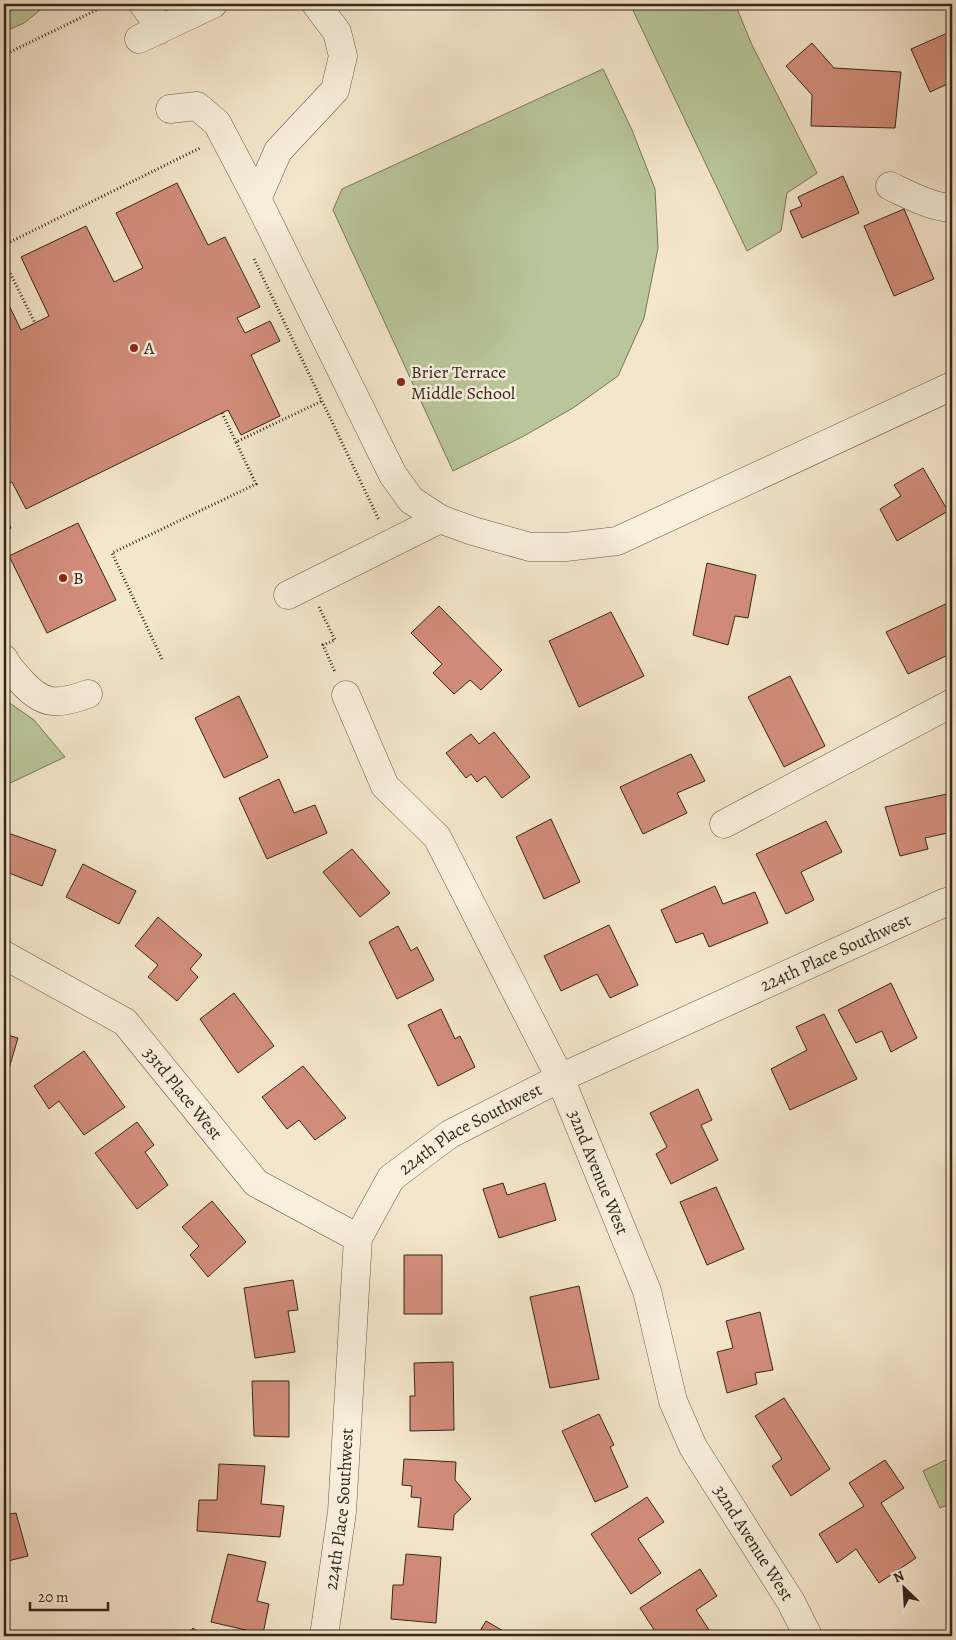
<svg xmlns="http://www.w3.org/2000/svg" width="956" height="1640" font-family="Alegreya,serif">
	<style>
		.green { fill: #b9c699; stroke: #77765a }
		.building { fill: #d28d7a; stroke: #35271b }
		.lines { fill: none; stroke-linecap: round; stroke-linejoin: round }
		.minor-casing { stroke: #655747; stroke-width: 29 }
		.path { stroke: #35271b; stroke-width: 3; stroke-dasharray: 1 2.5; stroke-linecap: butt }
		.minor { stroke: #f8efdd; stroke-width: 28 }
		.poi-dot { fill: #8f2418; stroke: #f8efdd; stroke-width: 2 }
		.labels { text-anchor: middle; dominant-baseline: central; stroke-width: 5; stroke-linejoin: round; paint-order: stroke }
		.poi-label { font-size: 18px; fill: #35271b; stroke: #f8efdd; text-anchor: start }
		.street-label { font-size: 18px; fill: #35271b; stroke: #f8efdd }
	</style>
	<rect width="100%" height="100%" fill="#f4e6cb"/>
	<filter id="stains"><feTurbulence type="fractalNoise" baseFrequency=".004" numOctaves="4"/><feColorMatrix values="0 0 0 0 .2 0 0 0 0 .09 0 0 0 0 .02 0 0 0 .5 -.17"/></filter>
	<radialGradient id="worn" r=".72"><stop offset=".6" stop-color="#630" stop-opacity="0"/><stop offset="1" stop-color="#630" stop-opacity=".3"/></radialGradient>
	<!-- green -->
	<path class="green" d="M4,4H48L24,23L4,32Z
		M630,4H735L752,45L817,173L787,193L781,231L747,251Z
		M603,69L632,130L655,189L658,248L644,318L618,376L573,408L522,437L453,471L333,210L342,189Z
		M4,699L34,720L65,757L4,786Z
		M952,1457V1503L940,1508L923,1471Z"/>
	<!-- building -->
	<path class="building" d="M952,31V82L930,92L911,49Z
		M812,43L834,68L901,72L895,128L811,126L812,95L786,66Z
		M843,176L859,213L802,238L790,211L802,206L798,197Z
		M177,183L208,245L225,237L260,307L237,318L245,333L270,321L280,341L251,355L280,416L241,435L228,410L26,509L12,482L4,486V454L9,451L4,440V295L21,330L49,316L21,257L86,226L114,282L143,268L116,213Z
		M904,209L934,279L894,296L864,226Z
		M923,468L948,511L897,541L880,509L901,496L894,485Z
		M4,513L11,528L4,531Z
		M78,523L116,600L47,633L9,556Z
		M707,563L756,575L748,618L735,616L728,645L693,635Z
		M952,601V653L908,674L886,632Z
		M439,606L502,670L481,690L470,680L454,694L433,673L442,664L411,633Z
		M611,612L644,676L579,707L549,641Z
		M790,676L825,746L784,767L748,697Z
		M239,696L268,757L224,778L195,718Z
		M494,732L530,777L502,798L485,776L477,782L471,774L466,778L446,753L471,734L479,744Z
		M691,754L705,781L677,793L687,813L643,834L620,787Z
		M279,779L294,813L315,805L327,833L267,859L239,798Z
		M952,793V832L925,838L928,849L900,856L885,807Z
		M551,819L580,882L544,899L516,837Z
		M826,821L842,852L801,872L814,900L786,914L756,854Z
		M8,833L56,850L42,886L4,871V845Z
		M352,849L390,893L360,917L323,872Z
		M83,864L136,891L119,924L66,897Z
		M715,886L723,904L755,892L768,923L709,947L703,933L676,943L661,910Z
		M158,917L202,955L190,969L198,977L177,1001L148,977L158,965L135,946Z
		M609,925L638,985L610,998L597,974L561,991L544,956Z
		M398,926L411,951L417,947L434,980L397,999L369,942Z
		M891,983L917,1038L891,1052L882,1031L856,1043L838,1010Z
		M234,993L274,1046L238,1073L200,1019Z
		M441,1009L455,1039L460,1036L475,1067L438,1086L408,1025Z
		M824,1014L857,1079L790,1110L771,1069L807,1050L796,1027Z
		M4,1034L18,1038L5,1082L4,1081Z
		M84,1051L125,1107L84,1135L59,1101L49,1109L34,1086Z
		M303,1066L346,1118L315,1140L299,1120L287,1129L262,1097Z
		M698,1089L712,1120L701,1125L718,1160L671,1184L656,1154L667,1147L650,1113Z
		M137,1122L154,1145L145,1152L168,1185L137,1209L95,1153Z
		M503,1183L507,1195L545,1183L556,1220L499,1238L483,1189Z
		M716,1187L744,1249L707,1265L680,1202Z
		M212,1201L246,1242L208,1277L190,1255L199,1246L182,1227Z
		M404,1255H442V1314H404Z
		M293,1280L298,1310L288,1311L295,1352L255,1358L244,1288Z
		M579,1286L599,1379L550,1388L530,1297Z
		M760,1312L773,1370L755,1373L757,1384L727,1393L717,1352L733,1348L726,1321Z
		M453,1362L454,1430L410,1431V1396H415L414,1363Z
		M252,1381H289V1437L254,1436Z
		M784,1398L830,1469L791,1496L772,1466L782,1459L755,1416Z
		M599,1414L614,1445L610,1447L628,1487L595,1502L562,1431Z
		M404,1459L456,1462L455,1480L471,1499L454,1515L453,1530L418,1527L421,1498L411,1497L412,1486L402,1485Z
		M885,1460L904,1488L881,1503L916,1558L879,1583L856,1549L837,1563L819,1534L864,1506L849,1483Z
		M219,1464L265,1466L261,1504L284,1506L280,1537L197,1531L199,1500H217Z
		M647,1497L664,1522L638,1539L661,1573L631,1594L591,1534Z
		M4,1513V1515L16,1513L28,1556L4,1562Z
		M228,1554L266,1562L257,1601L269,1604L263,1634L211,1622Z
		M406,1554L441,1557L436,1623L391,1619L393,1585H403Z
		M700,1569L717,1596L696,1610L713,1636H658L640,1608Z
		M486,1621L512,1636H477Z
		M193,1628L204,1636H187Z"/>
	<g class="lines">
		<defs>
			<g id="minor">
				<path d="M143,4L152,16L159,30"/>
				<path d="M139,39L213,4"/>
				<path d="M170,109L197,106L217,123L257,199L278,151L335,90L343,56L337,32L316,4"/>
				<path d="M890,186C909,195 931,207 952,208"/>
				<path d="M257,199L393,475L411,500L440,519L473,531L530,547H566L617,541L952,386"/>
				<path d="M288,595L440,519"/>
				<path d="M4,659C8,668 15,674 21,681C43,706 58,705 88,694"/>
				<path id="s1" d="M346,695L385,786L437,837L560,1078L647,1291L673,1401L693,1447L791,1602L808,1636"/>
				<path d="M724,824L952,703"/>
				<path id="s2" d="M4,955L125,1022L256,1183L358,1238"/>
				<path id="s3" d="M324,1636L342,1512L358,1238L391,1178L450,1134L560,1078L946,902L952,901"/>
			</g>
		</defs>
		<!-- minor casing -->
		<use href="#minor" class="minor-casing"/>
		<!-- path -->
		<path class="path" d="M4,55L109,4
			M4,245L200,148
			M254,259L379,520
			M4,261L35,323
			M222,413L236,442
			M319,607L335,640L323,645L335,672
			M162,659L112,553L256,484L236,442L322,401"/>
		<!-- minor -->
		<use href="#minor" class="minor"/>
	</g>
	<!-- markers -->
	<g class="poi-dot">
		<circle cx="134" cy="348" r="5"/>
		<circle cx="401" cy="382" r="5"/>
		<circle cx="63" cy="578" r="5"/>
	</g>
	<g class="labels">
		<!-- poi labels -->
		<g class="poi-label">
			<text x="144" y="348">A</text>
			<text x="411" y="372">Brier Terrace<tspan x="411" dy="21">Middle School</tspan></text>
			<text x="73" y="578">B</text>
		</g>
		<!-- street labels -->
		<g class="street-label">
			<text stroke="none"><textPath href="#s3" startOffset="968">224th Place Southwest</textPath></text>
			<text stroke="none"><textPath href="#s2" startOffset="230">33rd Place West</textPath></text>
			<text stroke="none"><textPath href="#s3" startOffset="562">224th Place Southwest</textPath></text>
			<text stroke="none"><textPath href="#s1" startOffset="544">32nd Avenue West</textPath></text>
			<text stroke="none"><textPath href="#s3" startOffset="128">224th Place Southwest</textPath></text>
			<text stroke="none"><textPath href="#s1" startOffset="949">32nd Avenue West</textPath></text>
		</g>
	</g>
	<!-- margin -->
	<rect width="956" height="1640" fill="none" stroke="#f4e6cb" stroke-width="20"/>
	<rect x="5" y="5" width="946" height="1630" fill="none" stroke="#35271b" stroke-width="2.5"/>
	<rect x="10" y="10" width="936" height="1620" fill="none" stroke="#35271b"/>
	<!-- north arrow -->
	<g transform="translate(904 1588) rotate(335)" stroke="#f8efdd" stroke-width="4" paint-order="stroke">
	<path d="M0-4L9 19L0 12L-9 19Z" fill="#35271b"/>
	<text y="-8" font-size="14" font-weight="bold" text-anchor="middle" fill="#35271b">N</text>
	</g>
	<!-- scale -->
	<path d="M30 1602v8h78v-8" fill="none" stroke="#35271b" stroke-width="2.5"/>
	<text x="38" y="1602" font-size="15" fill="#35271b" stroke="#f8efdd" stroke-width="4" paint-order="stroke">20 m</text>
	<rect width="100%" height="100%" filter="url(#stains)"/>
	<rect width="100%" height="100%" fill="url(#worn)"/>
</svg>
